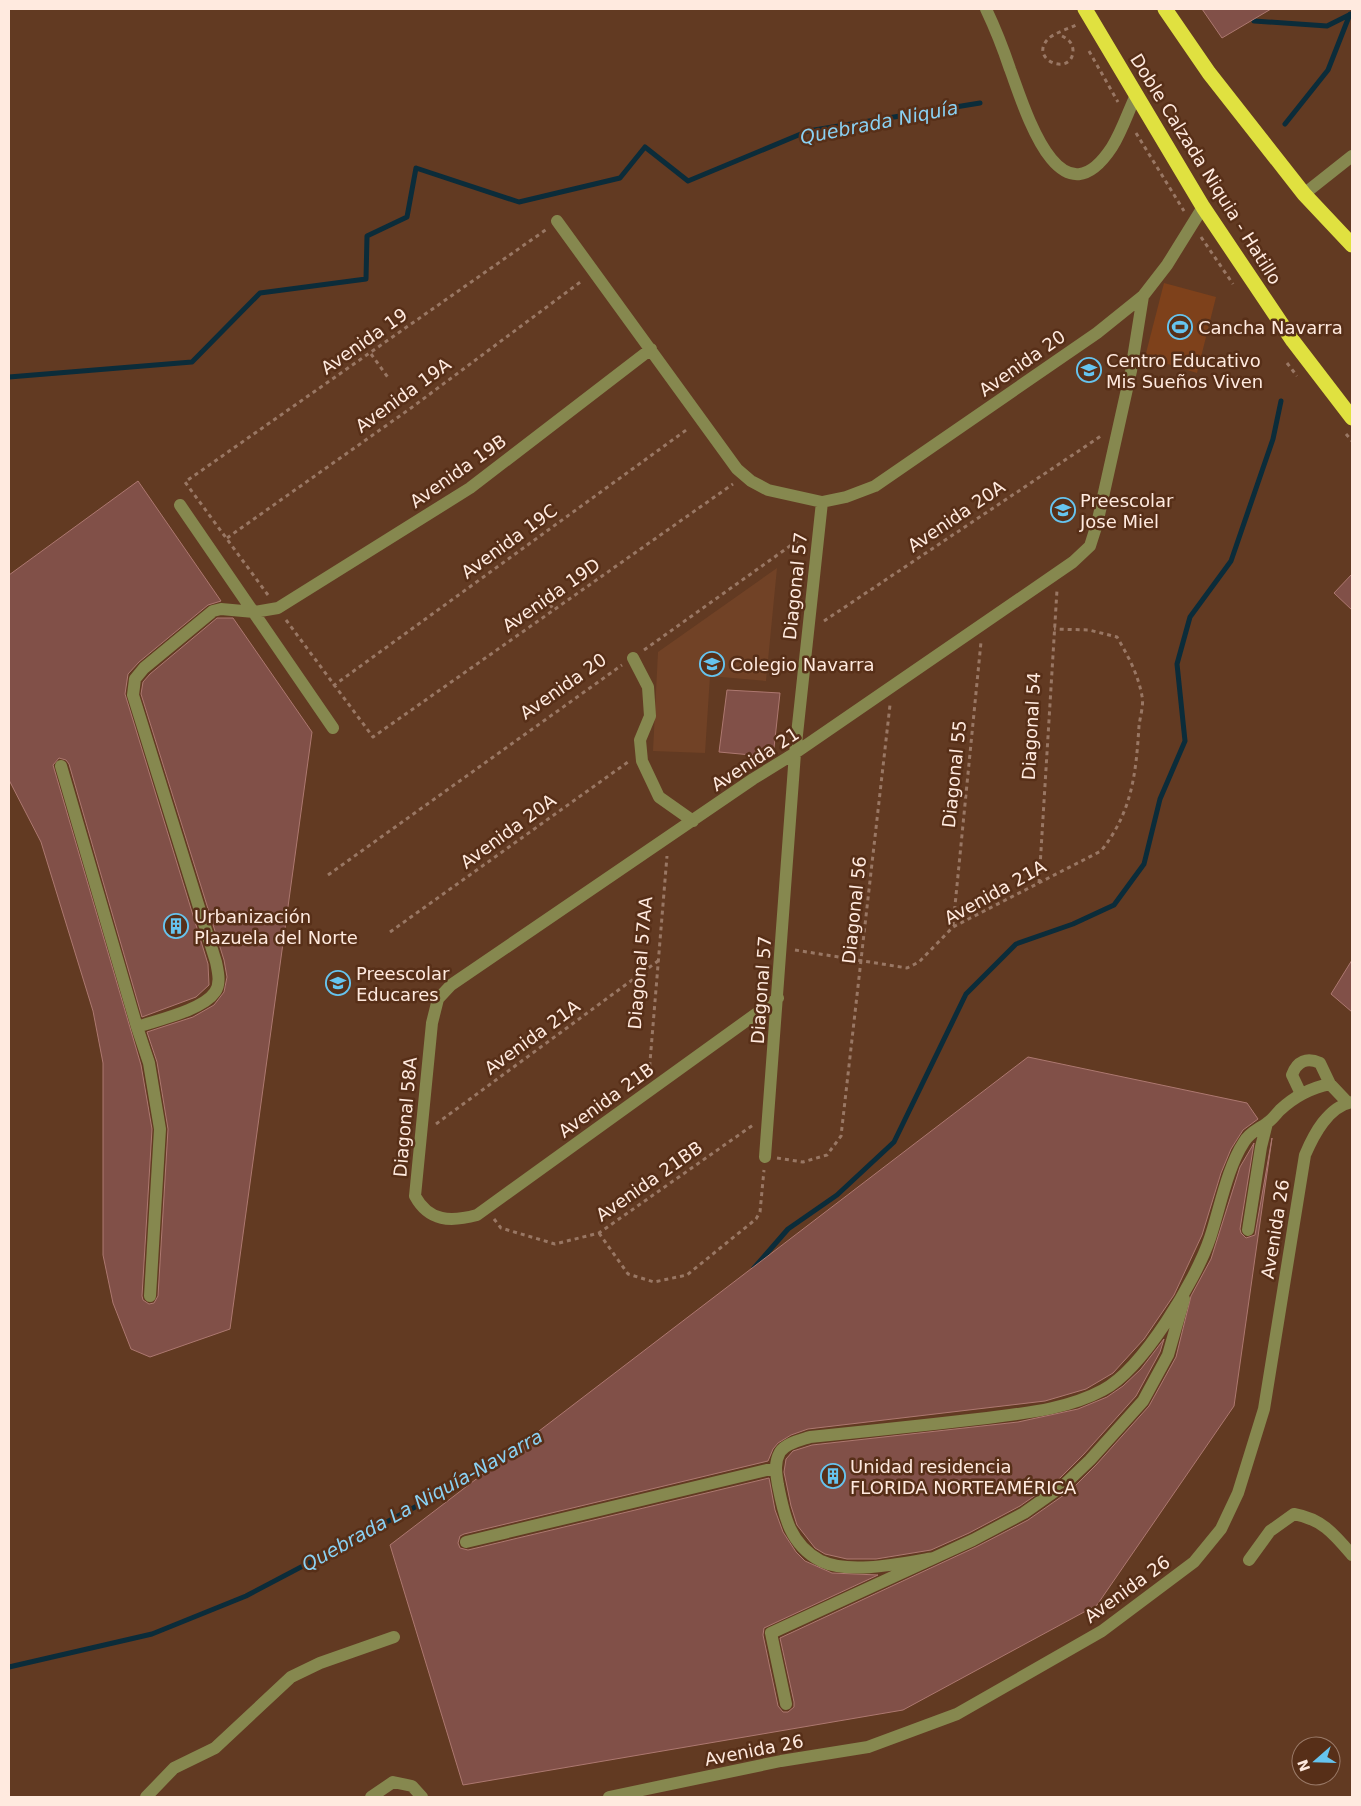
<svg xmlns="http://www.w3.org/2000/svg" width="1361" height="1806" font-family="'DejaVu Sans',sans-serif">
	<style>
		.built { fill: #714226 }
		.green { fill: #7e411b }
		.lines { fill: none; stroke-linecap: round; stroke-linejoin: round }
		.stream { stroke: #0b2c3a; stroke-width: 5 }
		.building { fill: #815048; stroke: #ad7870 }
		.path { stroke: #997764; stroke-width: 3; stroke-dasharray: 4 4; stroke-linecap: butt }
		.minor { stroke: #86884f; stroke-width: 12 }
		.highway { stroke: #e0e140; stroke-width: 15 }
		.labels { text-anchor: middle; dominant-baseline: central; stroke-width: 5; stroke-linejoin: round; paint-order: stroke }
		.street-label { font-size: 18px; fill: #ffeadf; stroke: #572f18 }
		.poi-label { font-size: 18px; fill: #ffeadf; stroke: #572f18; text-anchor: start }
		.water-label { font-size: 19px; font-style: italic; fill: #8ad1f3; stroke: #572f18 }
	</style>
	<rect width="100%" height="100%" fill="#623a22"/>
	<!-- built -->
	<path class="built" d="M777,568L766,681L710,676L705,753L653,751L658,652Z"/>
	<!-- green -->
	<path class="green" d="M1164,283L1216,297L1197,373L1145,357Z"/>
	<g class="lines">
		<!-- stream -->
		<path class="stream" d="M1254,21L1327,26L1351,14
			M1285,124L1328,70L1350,14
			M9,377L192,362L260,293L366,279L367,236L407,217L416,168L519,202L620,178L645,147L688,181L808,131L980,103
			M754,1268L788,1229L837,1195L894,1142L966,994L1016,944L1073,924L1114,905L1144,864L1160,799L1185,741L1177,664L1190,617L1231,561L1273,439L1281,401
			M9,1667L152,1634L246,1596L417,1506L529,1440"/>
	</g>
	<!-- building -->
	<path class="building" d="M1202,9H1271L1222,38Z
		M138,481L221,601L208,605L139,662L128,674L125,694L208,964L209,985L196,997L142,1017L69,764L66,760L59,758L53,765L141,1065L152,1129L142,1296L143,1300L149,1304L154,1303L158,1296L168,1129L157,1062L147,1032L193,1017L214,1005L224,992L227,977L224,960L141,694L143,682L150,674L217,618H233L312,732L230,1329L150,1357L131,1349L113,1303L103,1255V1063L93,1011L41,842L9,780V575Z
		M1352,574V610L1334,593Z
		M727,690L780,693L773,757L719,752Z
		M1352,960V1012L1331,994Z
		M1028,1057L1247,1103L1258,1119L1243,1130L1231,1149L1221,1173L1202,1235L1174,1295L1144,1339L1113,1373L1086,1389L1045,1401L808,1429L791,1435L778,1443L773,1449L768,1461L464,1534L460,1536L458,1543L460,1548L468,1550L769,1478L775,1510L783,1532L796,1552L805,1561L832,1573L878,1575L764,1628L763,1635L778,1706L783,1712H788L794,1707V1702L780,1638L976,1547L1028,1520L1071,1490L1096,1465L1149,1406L1176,1357L1191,1296L1211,1259L1240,1167L1254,1143L1240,1229L1241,1233L1246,1238L1255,1235L1272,1138L1234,1406L1097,1605L903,1710L463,1785L390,1545Z
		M1164,1339L1160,1352L1136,1396L1084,1454L1060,1478L1020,1506L969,1533L931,1550L876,1559H847L825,1554L815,1548L797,1525L791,1506L784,1472L786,1459L793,1451L812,1445L1018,1422L1078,1409L1107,1397L1123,1386L1141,1369Z"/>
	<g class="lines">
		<!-- path -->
		<path class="path" d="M1062,36C1068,39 1073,43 1073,51C1072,77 1028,60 1048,39C1054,33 1068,29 1076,25
			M1089,51L1118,102
			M1136,133L1184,211
			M1201,237L1233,284
			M371,354L389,379
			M1287,363L1297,376
			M1346,434L1352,441
			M227,538L411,408L583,280
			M268,595L185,482L547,229
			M545,598L554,610
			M286,620L373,737L733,484
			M824,621L1101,436
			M644,650L804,536
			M333,686L689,428
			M328,875L622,665
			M1039,883L1057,590
			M953,926L981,642
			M390,932L628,762
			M795,950L907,968L919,962L953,927L1101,851C1132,812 1136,774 1139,726C1140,717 1144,705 1142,696C1138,674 1128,656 1117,637L1089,630L1054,629
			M649,1074L667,856
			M436,1124L658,961
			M777,1158L803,1162L827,1155L841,1136L890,705
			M494,1219L501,1228L555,1244L599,1233L753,1125
			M599,1233L628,1274L654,1282L687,1275L756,1219L760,1212L764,1170"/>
		<!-- minor -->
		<path class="minor" d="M986,9C995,28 1003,48 1010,69C1024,106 1059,228 1112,147C1122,131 1128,112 1136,95
			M1304,194L1352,156
			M557,221L737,469L751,481L768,490L822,502L846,497L875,486L1097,333L1143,296L1167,265L1203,207
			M180,505L333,728
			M633,658L648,687L650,716L640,740L642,761L659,797L693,821
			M61,766L137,1027
			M778,998L477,1215C451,1222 429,1222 415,1196L432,1023L438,999L451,985L753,779L795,753L1073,562L1090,546L1097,524L1131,371L1143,296
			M1301,1094L1292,1075C1297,1061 1307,1057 1320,1063L1330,1084
			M765,1157L795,753L822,502
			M1248,1230L1261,1147L1267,1123
			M150,1296L160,1129L149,1063L137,1027C157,1020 203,1010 215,992C221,983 218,972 216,962L133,695L135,679L144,668L213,611L221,609L254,612L278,608L470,488L651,349
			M466,1542L775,1468
			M934,1558C903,1563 850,1575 821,1561C790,1545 784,1516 778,1485C776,1473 774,1463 780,1452C786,1443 801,1440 810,1437C869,1431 928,1425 987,1418C1026,1413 1068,1409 1103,1390C1143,1369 1196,1280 1210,1238C1220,1208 1227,1168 1244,1142C1250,1132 1259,1129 1267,1123C1272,1120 1276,1114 1280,1110C1295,1096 1310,1088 1330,1084L1348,1103
			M1249,1560L1270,1531L1294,1514C1322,1519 1334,1534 1352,1555
			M786,1704L771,1633L973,1540L1024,1513L1065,1484L1090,1460L1143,1401L1168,1355L1184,1299
			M146,1797L174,1768L215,1748L291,1677L320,1663L394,1637
			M371,1797L393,1782L412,1786L422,1797
			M609,1797L781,1761L868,1747L957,1714L1102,1631L1194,1562L1221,1529L1238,1493L1264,1409L1305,1155C1314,1134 1328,1107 1352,1102"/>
		<!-- highway -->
		<path class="highway" d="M1085,9L1203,207L1293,341L1352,418
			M1165,9L1209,73L1304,194L1352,245"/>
	</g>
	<!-- icons -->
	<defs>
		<symbol id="stadium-ring" viewBox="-11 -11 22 22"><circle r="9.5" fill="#572f18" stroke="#66c4ef" stroke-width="1.5"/><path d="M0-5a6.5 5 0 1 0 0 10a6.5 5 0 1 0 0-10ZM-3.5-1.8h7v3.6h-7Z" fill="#66c4ef"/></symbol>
		<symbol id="school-ring" viewBox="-11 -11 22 22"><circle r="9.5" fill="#572f18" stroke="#66c4ef" stroke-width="1.5"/><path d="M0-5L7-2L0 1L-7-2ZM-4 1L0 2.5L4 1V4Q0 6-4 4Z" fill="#66c4ef"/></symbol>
		<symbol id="building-ring" viewBox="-11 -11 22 22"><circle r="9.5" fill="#572f18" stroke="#66c4ef" stroke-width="1.5"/><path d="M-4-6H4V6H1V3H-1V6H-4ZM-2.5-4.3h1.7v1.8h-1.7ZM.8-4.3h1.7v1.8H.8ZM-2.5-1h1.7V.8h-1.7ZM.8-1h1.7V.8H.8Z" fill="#66c4ef"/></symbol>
	</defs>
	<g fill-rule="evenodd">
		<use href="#stadium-ring" x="1166" y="313" width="28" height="28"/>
		<use href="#school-ring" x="1075" y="356" width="28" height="28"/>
		<use href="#school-ring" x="1049" y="496" width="28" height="28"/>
		<use href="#school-ring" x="698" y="650" width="28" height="28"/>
		<use href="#building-ring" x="162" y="912" width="28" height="28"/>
		<use href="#school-ring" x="324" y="969" width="28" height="28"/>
		<use href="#building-ring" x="819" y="1462" width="28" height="28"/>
	</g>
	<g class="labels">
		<!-- street labels -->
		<g class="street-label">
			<text transform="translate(1206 169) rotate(58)">Doble Calzada Niquia - Hatillo</text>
			<text transform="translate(364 341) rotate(-35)">Avenida 19</text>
			<text transform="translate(1022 363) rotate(-35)">Avenida 20</text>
			<text transform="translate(403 395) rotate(-36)">Avenida 19A</text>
			<text transform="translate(458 471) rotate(-35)">Avenida 19B</text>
			<text transform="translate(956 516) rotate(-34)">Avenida 20A</text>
			<text transform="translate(509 541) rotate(-36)">Avenida 19C</text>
			<text transform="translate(795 586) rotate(-84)">Diagonal 57</text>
			<text transform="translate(551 595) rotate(-35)">Avenida 19D</text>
			<text transform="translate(563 686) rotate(-35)">Avenida 20</text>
			<text transform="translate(1031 726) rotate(-87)">Diagonal 54</text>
			<text transform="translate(755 759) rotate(-33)">Avenida 21</text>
			<text transform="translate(954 774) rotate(-84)">Diagonal 55</text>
			<text transform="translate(508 831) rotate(-36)">Avenida 20A</text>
			<text transform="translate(995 892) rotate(-29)">Avenida 21A</text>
			<text transform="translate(854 910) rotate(-84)">Diagonal 56</text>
			<text transform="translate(640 963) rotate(-85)">Diagonal 57AA</text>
			<text transform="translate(761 990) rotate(-86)">Diagonal 57</text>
			<text transform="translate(532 1037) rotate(-36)">Avenida 21A</text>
			<text transform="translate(606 1100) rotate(-36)">Avenida 21B</text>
			<text transform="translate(405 1117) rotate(-85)">Diagonal 58A</text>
			<text transform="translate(649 1181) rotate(-35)">Avenida 21BB</text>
			<text transform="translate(1275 1229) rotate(-81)">Avenida 26</text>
			<text transform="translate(1127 1589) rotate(-36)">Avenida 26</text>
			<text transform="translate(754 1750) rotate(-11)">Avenida 26</text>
		</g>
		<!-- poi labels -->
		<g class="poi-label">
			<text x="1198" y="327">Cancha Navarra</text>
			<text x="1106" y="360">Centro Educativo<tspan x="1106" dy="21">Mis Sueños Viven</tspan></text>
			<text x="1080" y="500">Preescolar<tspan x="1080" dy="21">Jose Miel</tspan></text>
			<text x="730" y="664">Colegio Navarra</text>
			<text x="194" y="916">Urbanización<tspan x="194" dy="21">Plazuela del Norte</tspan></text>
			<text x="356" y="973">Preescolar<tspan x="356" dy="21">Educares</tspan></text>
			<text x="850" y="1466">Unidad residencia<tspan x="850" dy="21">FLORIDA NORTEAMÉRICA</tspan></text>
		</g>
		<!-- water labels -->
		<g class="water-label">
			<text transform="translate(879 122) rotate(-11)">Quebrada Niquía</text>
			<text transform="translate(422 1500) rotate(-29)">Quebrada La Niquía-Navarra</text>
		</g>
	</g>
	<!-- border -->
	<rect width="1361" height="1806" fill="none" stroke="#ffeadf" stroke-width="20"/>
	<!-- north arrow -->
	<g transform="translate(1316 1761) rotate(250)"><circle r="24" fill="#572f18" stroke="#9a7a68"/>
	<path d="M0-4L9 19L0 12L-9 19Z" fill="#66c4ef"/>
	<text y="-8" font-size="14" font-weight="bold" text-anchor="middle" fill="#ffeadf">N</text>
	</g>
</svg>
